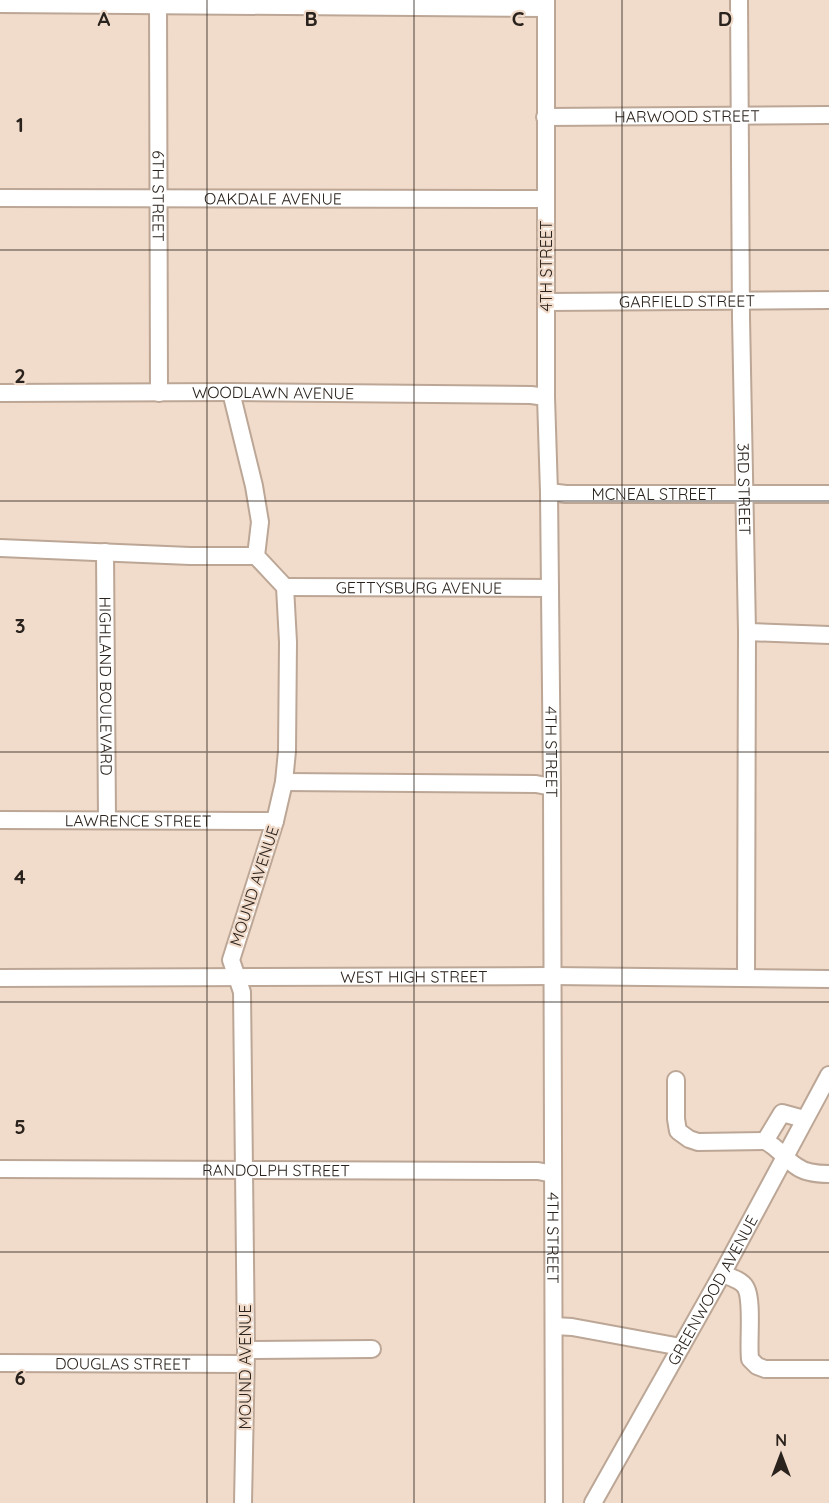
<svg xmlns="http://www.w3.org/2000/svg" width="829" height="1503" font-family="Quicksand,sans-serif">
	<style>
		.lines { fill: none; stroke-linecap: round; stroke-linejoin: round }
		.minor-casing { stroke: #bca696; stroke-width: 20 }
		.minor { stroke: #fff; stroke-width: 16 }
		.grid { fill: none; stroke: #2a221c; stroke-width: 1.5; stroke-opacity: 0.55 }
		.labels { text-anchor: middle; dominant-baseline: central; stroke-width: 4.5; stroke-linejoin: round; paint-order: stroke }
		.street-label { font-size: 16px; fill: #2a221c; stroke: #f1dbca }
		.grid-label { font-size: 20px; text-anchor: middle; font-weight: bold; fill: #2a221c; stroke: #f1dbca; stroke-width: 4.5; stroke-linejoin: round; paint-order: stroke }
	</style>
	<rect width="100%" height="100%" fill="#f1dbca"/>
	<g class="lines">
		<defs>
			<g id="minor">
				<path id="s1" d="M158,0L159,393"/>
				<path id="s2" d="M546,0V397L549,492L552,787L554,1503"/>
				<path id="s3" d="M739,0L741,317L747,632L746,978"/>
				<path d="M0,4L546,8"/>
				<path id="s4" d="M545,117L829,115"/>
				<path id="s5" d="M0,198L546,199"/>
				<path id="s6" d="M546,302L829,300"/>
				<path d="M231,392L254,486L260,522L256,556L285,587L288,642L287,751L284,782L275,821L231,960L242,992L246,1350L243,1503"/>
				<path id="s7" d="M0,393L231,392L531,395L546,397"/>
				<path id="s8" d="M549,492L566,494H829"/>
				<path d="M0,548L190,556H256"/>
				<path id="s9" d="M105,552L107,819"/>
				<path id="s10" d="M285,587L550,588"/>
				<path d="M747,632L829,635"/>
				<path d="M284,782L536,784L552,787"/>
				<path id="s11" d="M0,820L275,821"/>
				<path id="s12" d="M0,978L552,976L829,979"/>
				<path d="M676,1080V1119L678,1131L689,1139L698,1142L765,1141"/>
				<path d="M804,1119L782,1113L765,1141C778,1147 785,1159 796,1166C805,1173 818,1174 829,1174"/>
				<path id="s13" d="M0,1169L538,1171L553,1174"/>
				<path d="M722,1274C730,1277 742,1280 746,1288C753,1301 748,1342 750,1359L757,1366L765,1369H829"/>
				<path d="M554,1326L572,1327L681,1347"/>
				<path d="M246,1350L372,1349"/>
				<path id="s14" d="M0,1363L245,1364"/>
				<path id="s15" d="M593,1503L722,1274L829,1075"/>
			</g>
		</defs>
		<!-- minor casing -->
		<use href="#minor" class="minor-casing"/>
		<!-- minor -->
		<use href="#minor" class="minor"/>
	</g>
	<!-- grid -->
	<path class="grid" d="M207,0V1503M414,0V1503M622,0V1503M0,250H829M0,501H829M0,752H829M0,1002H829M0,1252H829"/>
	<g class="labels">
		<!-- street labels -->
		<g class="street-label">
			<text stroke="none"><textPath href="#s4" startOffset="142">HARWOOD STREET</textPath></text>
			<text stroke="none"><textPath href="#s1" startOffset="196">6TH STREET</textPath></text>
			<text stroke="none"><textPath href="#s5" startOffset="273">OAKDALE AVENUE</textPath></text>
			<text transform="translate(546 266) rotate(-90)">4TH STREET</text>
			<text stroke="none"><textPath href="#s6" startOffset="141">GARFIELD STREET</textPath></text>
			<text stroke="none"><textPath href="#s7" startOffset="273">WOODLAWN AVENUE</textPath></text>
			<text stroke="none"><textPath href="#s3" startOffset="489">3RD STREET</textPath></text>
			<text stroke="none"><textPath href="#s8" startOffset="105">MCNEAL STREET</textPath></text>
			<text stroke="none"><textPath href="#s10" startOffset="134">GETTYSBURG AVENUE</textPath></text>
			<text stroke="none"><textPath href="#s9" startOffset="134">HIGHLAND BOULEVARD</textPath></text>
			<text stroke="none"><textPath href="#s2" startOffset="752">4TH STREET</textPath></text>
			<text stroke="none"><textPath href="#s11" startOffset="138">LAWRENCE STREET</textPath></text>
			<text transform="translate(254 886) rotate(-72)">MOUND AVENUE</text>
			<text stroke="none"><textPath href="#s12" startOffset="414">WEST HIGH STREET</textPath></text>
			<text stroke="none"><textPath href="#s13" startOffset="276">RANDOLPH STREET</textPath></text>
			<text stroke="none"><textPath href="#s2" startOffset="1238">4TH STREET</textPath></text>
			<text stroke="none"><textPath href="#s15" startOffset="244">GREENWOOD AVENUE</textPath></text>
			<text stroke="none"><textPath href="#s14" startOffset="123">DOUGLAS STREET</textPath></text>
			<text transform="translate(245 1367) rotate(-90)">MOUND AVENUE</text>
		</g>
	</g>
	<g class="grid-label">
		<text x="104" y="26">A</text>
		<text x="311" y="26">B</text>
		<text x="518" y="26">C</text>
		<text x="725" y="26">D</text>
		<text x="20" y="132">1</text>
		<text x="20" y="383">2</text>
		<text x="20" y="633">3</text>
		<text x="20" y="884">4</text>
		<text x="20" y="1134">5</text>
		<text x="20" y="1385">6</text>
	</g>
	<!-- north arrow -->
	<g transform="translate(781 1455)" stroke="#f1dbca" stroke-width="4.5" paint-order="stroke">
	<path d="M0-4.5L10 22L0 15L-10 22Z" fill="#2a221c"/>
	<text y="-9" font-size="16" font-weight="bold" text-anchor="middle" fill="#2a221c">N</text>
	</g>
</svg>
